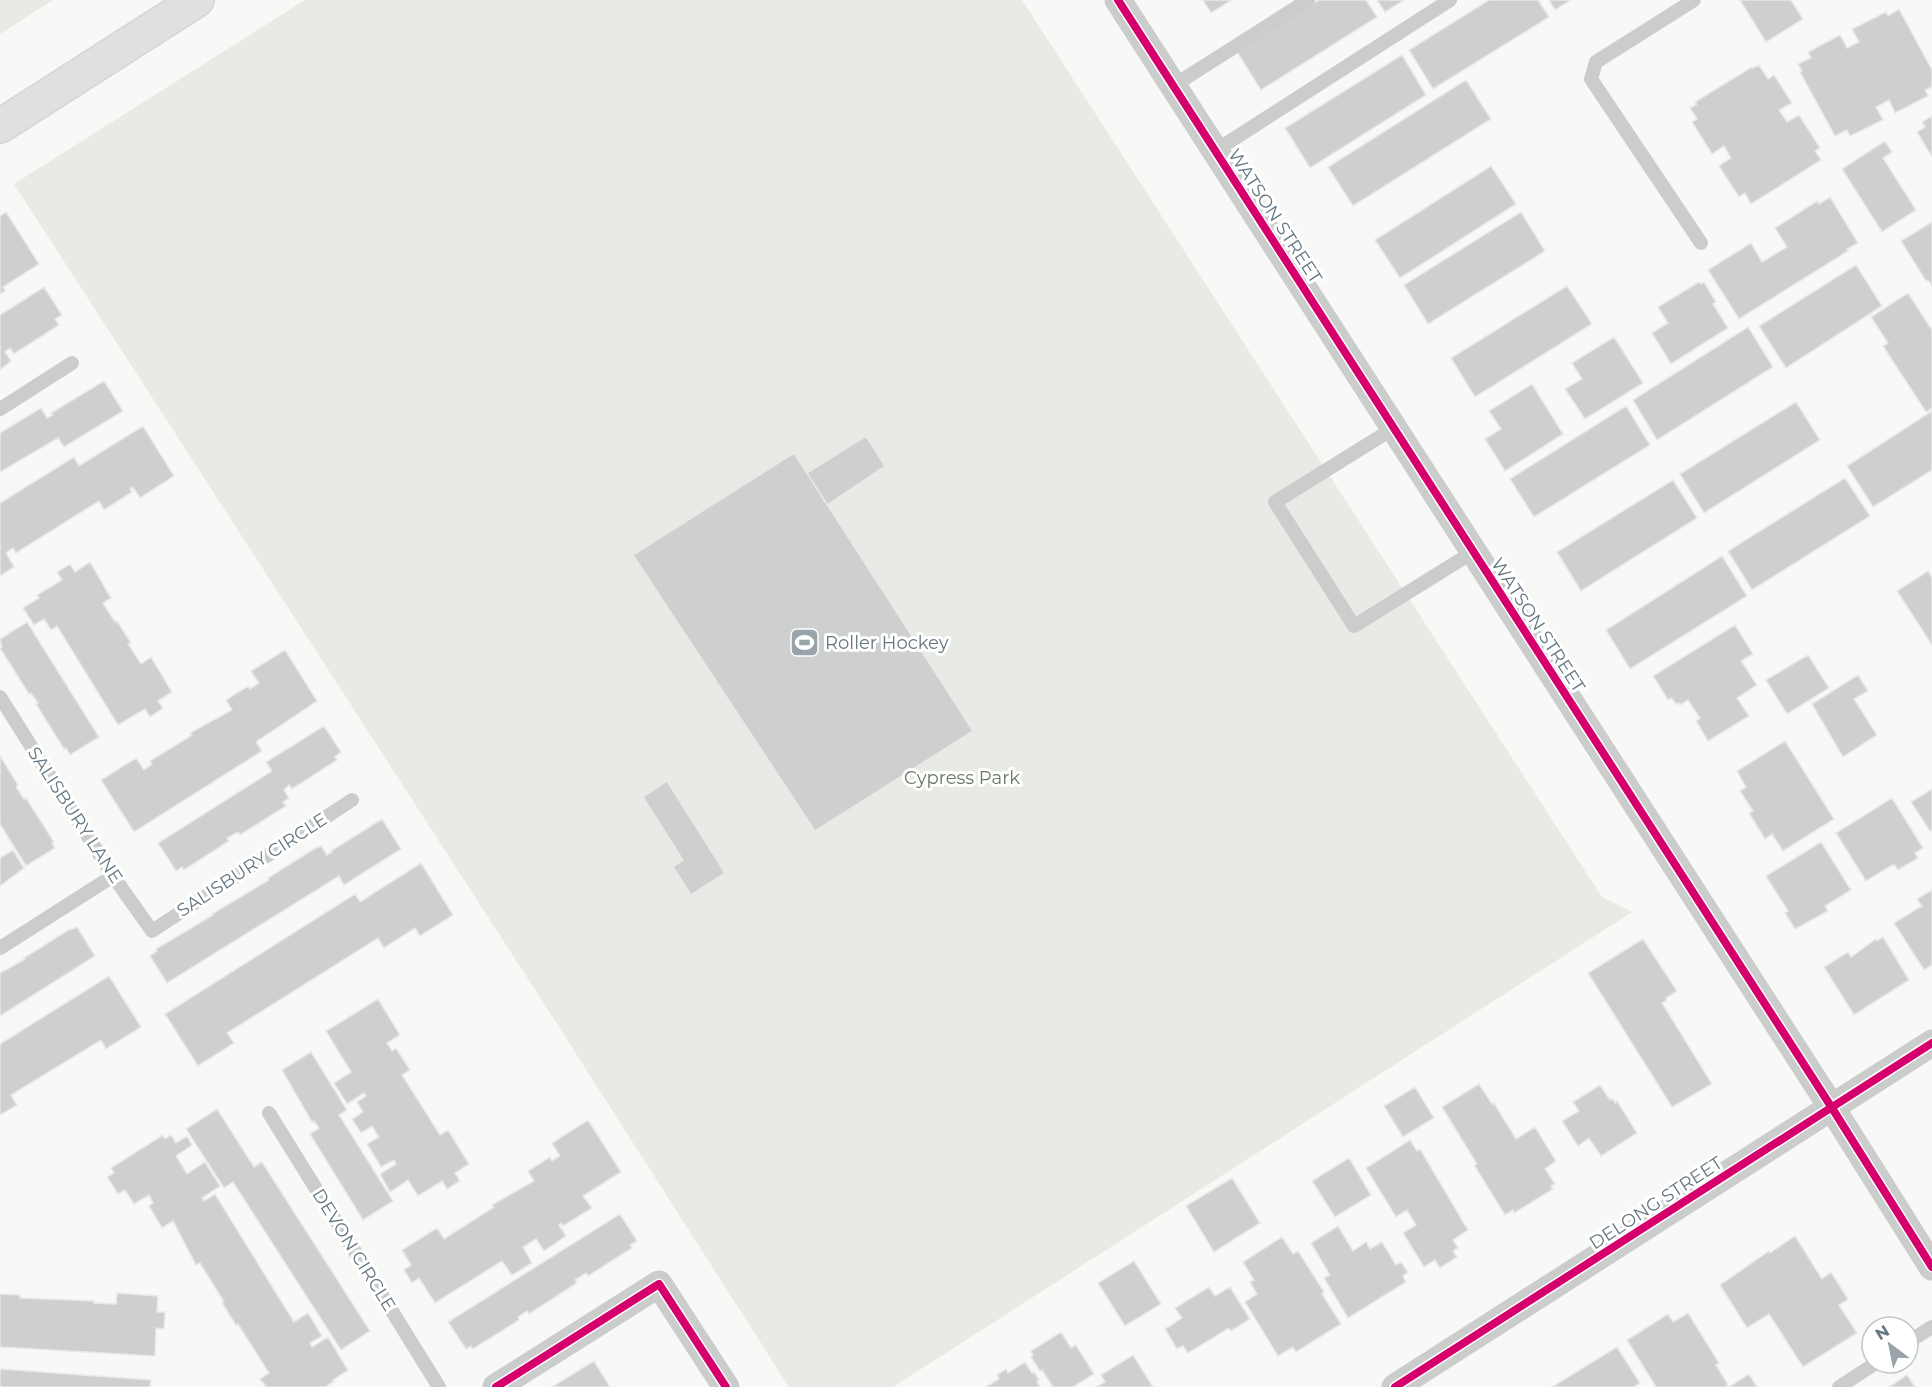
<svg xmlns="http://www.w3.org/2000/svg" width="1932" height="1387" font-family="Montserrat,sans-serif">
	<style>
		.green { fill: #e7eae5 }
		.building { fill: #ced0d0; stroke: #e8e8e7; stroke-width: 1.5 }
		.lines { fill: none; stroke-linecap: round; stroke-linejoin: round }
		.secondary-casing { stroke: #d4d5d5; stroke-width: 36 }
		.lane { stroke: #cbcdcd; stroke-width: 14 }
		.street { stroke: #cbcdcd; stroke-width: 27 }
		.secondary { stroke: #dfe0e1; stroke-width: 33 }
		.cycleway-casing { stroke: #fff; stroke-width: 11 }
		.cycleway { stroke: #d6006c; stroke-width: 8 }
		.labels { text-anchor: middle; dominant-baseline: central; stroke-width: 6; stroke-linejoin: round; paint-order: stroke }
		.street-label { font-size: 18px; fill: #647781; stroke: #fff }
		.poi-label { font-size: 18px; fill: #647781; stroke: #fff; text-anchor: start }
		.park-label { font-size: 18px; fill: #697963; stroke: #fff }
	</style>
	<rect width="100%" height="100%" fill="#f8f8f7"/>
	<!-- green -->
	<path class="green" d="M0,0H53L0,34Z
		M305,0H1022L1602,897L1632,912L893,1387H789L543,1002L14,184Z"/>
	<!-- building -->
	<path class="building" d="M1203,0H1232L1211,13Z
		M1319,0H1366L1377,17L1261,90L1237,52Z
		M1377,0H1404L1385,12Z
		M1489,0H1538L1549,17L1433,89L1409,50Z
		M1549,0H1571L1555,10Z
		M1740,0H1791L1803,19L1766,42Z
		M1899,9L1932,70V87L1925,90L1928,96L1895,113L1889,100L1876,107L1883,120L1850,136L1847,130L1835,136L1800,72L1802,71L1798,64L1811,58L1808,52L1840,35L1847,48L1859,42L1852,29L1886,12L1888,16Z
		M1402,55L1426,95L1310,168L1285,128Z
		M1759,65L1768,79L1774,75L1792,103L1779,110L1787,122L1799,115L1820,148L1815,151L1821,160L1751,204L1745,193L1739,197L1719,166L1731,158L1724,146L1712,154L1692,122L1697,119L1690,108L1697,104L1695,102L1752,67L1753,68Z
		M1466,80L1491,119L1353,206L1328,167Z
		M1932,116V157L1917,132L1925,127L1922,122Z
		M1885,141L1892,152L1883,158L1916,210L1882,232L1842,169Z
		M1491,166L1516,204L1400,278L1375,240Z
		M1830,197L1858,243L1847,249L1848,251L1739,319L1708,270L1751,243L1762,262L1787,247L1775,228L1817,201L1819,204Z
		M6,212L39,264L3,287L5,291L0,294V216Z
		M1521,212L1545,251L1428,324L1404,285Z
		M1932,222V286L1928,280L1926,281L1901,241Z
		M1856,265L1882,306L1786,368L1759,326Z
		M1699,282L1701,284L1704,282L1716,302L1713,304L1728,328L1671,364L1652,333L1668,323L1658,307Z
		M1567,286L1592,324L1475,397L1451,358Z
		M44,287L62,315L55,319L59,325L14,354L10,348L5,352L11,361L0,370V315Z
		M1908,293L1932,330V408L1926,412L1883,346L1888,343L1871,317Z
		M1748,327L1773,367L1657,440L1633,400Z
		M1614,337L1643,383L1585,419L1565,389L1582,379L1572,363Z
		M104,381L123,411L64,447L58,438L0,472V433L41,408L47,418L53,415L51,413Z
		M1532,384L1563,434L1505,471L1485,439L1501,429L1489,411Z
		M1796,402L1820,440L1704,513L1680,474Z
		M1626,406L1650,445L1534,517L1510,479Z
		M1932,411V470L1873,507L1847,466Z
		M143,426L174,476L140,498L133,487L130,489L132,492L104,510L99,501L16,553L13,548L6,553L14,567L0,576V503L74,457L79,466Z
		M866,436L885,466L827,505L807,473Z
		M794,453L973,731L815,831L633,555Z
		M1845,478L1870,516L1752,590L1728,551Z
		M1673,480L1697,518L1581,591L1557,552Z
		M1722,556L1747,596L1630,669L1606,630Z
		M90,562L111,598L103,603L115,622L117,621L131,643L128,644L141,664L151,657L172,692L158,701L163,708L150,717L145,709L118,725L57,626L51,630L44,619L34,625L23,608L39,598L37,595L62,580L57,572L70,564L75,572Z
		M1928,571L1932,578V645L1897,591Z
		M27,622L99,737L70,755L66,748L64,749L36,704L38,703L31,693L29,694L0,648L2,647L0,639Z
		M1735,625L1753,654L1741,661L1757,685L1737,698L1749,716L1708,741L1696,721L1700,718L1688,700L1680,705L1679,703L1676,704L1672,698L1668,700L1653,676Z
		M285,650L317,701L256,742L262,751L134,832L101,780L136,758L144,770L152,764L150,761L192,735L190,733L232,710L226,700L248,686L250,689L259,683L251,671Z
		M1808,655L1829,688L1787,714L1766,680Z
		M1858,675L1868,691L1854,699L1877,735L1843,757L1812,704Z
		M324,726L341,752L335,757L337,760L292,789L289,785L284,790L289,798L283,802L286,806L240,835L238,832L227,838L229,841L184,870L182,867L176,871L158,843L272,771L266,762Z
		M1785,741L1834,819L1783,851L1772,834L1765,839L1749,813L1753,811L1740,791L1746,787L1737,771Z
		M0,756L18,785L16,787L24,799L26,798L54,842L52,843L55,848L26,866L0,824Z
		M667,781L725,873L691,895L673,867L683,860L643,797Z
		M1932,789V830L1930,831L1911,802Z
		M1892,798L1923,848L1915,853L1918,858L1898,870L1894,864L1866,881L1836,833Z
		M382,819L401,849L344,885L339,876L167,983L150,956L157,951L156,949L213,915L212,914L269,880L268,878L314,849L321,846L327,855L332,852L331,851Z
		M1821,842L1851,890L1825,906L1828,911L1795,929L1785,913L1788,911L1766,876Z
		M13,850L24,868L0,886V858Z
		M421,863L453,915L420,936L415,928L384,948L378,938L227,1033L234,1043L198,1066L165,1014L355,894L360,902Z
		M1932,890V965L1924,970L1894,923L1922,906L1917,899Z
		M77,927L95,956L0,1016V973L25,959L24,958L70,929V930Z
		M1883,937L1909,980L1854,1015L1824,967L1848,952L1851,957L1876,939L1877,941Z
		M1643,939L1677,991L1666,998L1667,1000L1662,1003L1712,1084L1672,1107L1588,973Z
		M109,976L141,1027L106,1049L101,1040L11,1095L17,1105L0,1115V1044Z
		M378,999L400,1035L387,1043L392,1051L396,1048L410,1070L402,1075L440,1135L448,1130L469,1164L455,1173L460,1181L447,1189L442,1181L418,1196L408,1180L390,1192L380,1174L396,1164L394,1160L381,1167L367,1144L379,1137L372,1126L361,1133L352,1119L363,1112L357,1102L366,1096L364,1093L347,1104L334,1083L351,1072L326,1031Z
		M311,1052L347,1110L339,1115L393,1201L363,1220L310,1134L319,1128L314,1121L312,1122L282,1070Z
		M1479,1084L1492,1104L1494,1103L1516,1139L1535,1127L1556,1161L1545,1169L1555,1184L1551,1186L1553,1189L1514,1213L1513,1210L1505,1215L1474,1165L1477,1164L1442,1107Z
		M1600,1085L1610,1100L1613,1099L1615,1103L1617,1101L1637,1133L1601,1156L1589,1138L1578,1146L1562,1121L1579,1111L1573,1102Z
		M1415,1087L1434,1118L1403,1137L1384,1106Z
		M217,1109L254,1167L262,1162L370,1331L341,1350L233,1182L224,1188L186,1129Z
		M588,1120L621,1172L583,1196L592,1208L563,1226L561,1223L559,1225L566,1236L544,1251L536,1239L523,1247L532,1263L512,1275L502,1261L435,1303L419,1278L412,1283L404,1270L411,1265L402,1250L437,1228L444,1239L494,1207L492,1205L534,1181L528,1171L550,1157L552,1161L560,1156L552,1143Z
		M163,1135L165,1139L171,1135L176,1143L187,1136L192,1145L176,1156L187,1174L205,1162L220,1186L202,1198L204,1201L215,1194L294,1322L308,1313L322,1336L310,1343L312,1347L328,1337L348,1370L333,1380L334,1381L325,1387H266L260,1379L269,1373L238,1324L236,1325L222,1303L224,1302L200,1263L196,1265L173,1221L162,1228L149,1206L153,1203L149,1195L134,1204L125,1190L118,1194L107,1177L114,1173L111,1168Z
		M1410,1140L1417,1151L1420,1149L1468,1230L1453,1240L1458,1248L1453,1251L1457,1257L1440,1268L1435,1260L1424,1267L1403,1233L1416,1225L1407,1210L1396,1217L1366,1168Z
		M1349,1158L1371,1195L1335,1217L1312,1181Z
		M1232,1178L1260,1223L1214,1252L1186,1206Z
		M620,1214L637,1241L630,1245L632,1248L588,1276L586,1273L575,1280L577,1283L529,1314L527,1311L518,1317L519,1320L473,1349L471,1346L466,1349L448,1322Z
		M1338,1226L1353,1251L1366,1242L1370,1249L1382,1242L1396,1265L1401,1262L1408,1272L1403,1276L1406,1282L1348,1318L1324,1278L1330,1275L1311,1243Z
		M1795,1236L1822,1279L1831,1272L1848,1299L1839,1305L1857,1333L1803,1367L1769,1314L1747,1328L1720,1285L1769,1251L1770,1253Z
		M1282,1237L1293,1254L1298,1251L1324,1292L1322,1294L1341,1324L1296,1352L1293,1347L1278,1356L1245,1302L1257,1294L1250,1282L1254,1280L1243,1262Z
		M1134,1261L1161,1304L1125,1326L1098,1283Z
		M1209,1287L1215,1296L1230,1287L1250,1319L1231,1331L1229,1328L1188,1353L1183,1346L1177,1349L1165,1329L1182,1318L1175,1308Z
		M117,1293L158,1296L157,1312H165L164,1329L156,1328L155,1356L0,1347V1294L20,1295V1298L94,1301V1303L116,1304Z
		M1688,1313L1719,1363L1716,1365L1728,1385L1725,1387H1656L1627,1340L1668,1314L1673,1322Z
		M1061,1332L1071,1348L1076,1345L1094,1374L1073,1387H1053L1042,1370L1040,1371L1031,1357L1033,1355L1031,1351Z
		M1617,1347L1640,1383L1634,1387H1552Z
		M1133,1355L1153,1387H1096L1105,1382L1101,1375Z
		M594,1361L610,1387H552Z
		M1025,1362L1032,1373L1034,1372L1039,1380L1037,1381L1040,1387H986L999,1379L997,1375L1006,1369L1008,1373Z
		M0,1369L151,1380L150,1387H0Z
		M1749,1374L1757,1387H1729Z
		M1907,1375L1915,1387H1889Z"/>
	<g class="lines">
		<defs>
			<path id="secondary" d="M0,126L197,0"/>
		</defs>
		<!-- secondary casing -->
		<use href="#secondary" class="secondary-casing"/>
		<!-- lane -->
		<path class="lane" d="M1694,0L1596,62L1591,79L1701,243
			M1173,86L1308,0
			M1215,151L1450,0
			M0,409L72,363
			M1394,428L1275,502L1354,626L1473,552
			M0,697L113,876L152,931L352,800
			M0,948L113,876
			M269,1113L439,1387
			M1908,1342L1932,1327
			M1839,1387L1876,1363"/>
		<!-- street -->
		<path class="street" d="M1118,0L1832,1108L1932,1267
			M496,1387L659,1284L726,1387
			M1395,1387L1932,1043"/>
		<!-- secondary -->
		<use href="#secondary" class="secondary"/>
		<defs>
			<path id="cycleway" d="M1118,0L1832,1108L1932,1267
				M496,1387L659,1284L726,1387
				M1395,1387L1932,1043"/>
		</defs>
		<!-- cycleway casing -->
		<use href="#cycleway" class="cycleway-casing"/>
		<!-- cycleway -->
		<use href="#cycleway" class="cycleway"/>
	</g>
	<!-- icons -->
	<defs>
		<symbol id="stadium-square" viewBox="-11 -11 22 22"><rect x="-9" y="-9" width="18" height="18" rx="4" fill="#98a4aa" stroke="#fff"/><path d="M0-5a6.5 5 0 1 0 0 10a6.5 5 0 1 0 0-10ZM-3.5-1.8h7v3.6h-7Z" fill="#fff"/></symbol>
	</defs>
	<g fill-rule="evenodd">
		<use href="#stadium-square" x="788" y="626" width="33" height="33"/>
	</g>
	<g class="labels">
		<!-- street labels -->
		<g class="street-label">
			<text transform="translate(1275 216) rotate(57)">WATSON STREET</text>
			<text transform="translate(1538 625) rotate(57)">WATSON STREET</text>
			<text transform="translate(75 815) rotate(57)">SALISBURY LANE</text>
			<text transform="translate(252 865) rotate(-33)">SALISBURY CIRCLE</text>
			<text transform="translate(1656 1203) rotate(-33)">DELONG STREET</text>
			<text transform="translate(354 1250) rotate(58)">DEVON CIRCLE</text>
		</g>
		<!-- poi labels -->
		<g class="poi-label">
			<text x="825" y="643">Roller Hockey</text>
		</g>
		<!-- park labels -->
		<g class="park-label">
			<text x="962" y="778">Cypress Park</text>
		</g>
	</g>
	<!-- north arrow -->
	<g transform="translate(1890 1345) rotate(328)"><circle r="28" fill="#ffffff" stroke="#c1c9cd" stroke-width="1.5"/>
	<path d="M0-4.5L10 22L0 15L-10 22Z" fill="#98a4aa"/>
	<text y="-9" font-size="16" font-weight="bold" text-anchor="middle" fill="#647781">N</text>
	</g>
</svg>
